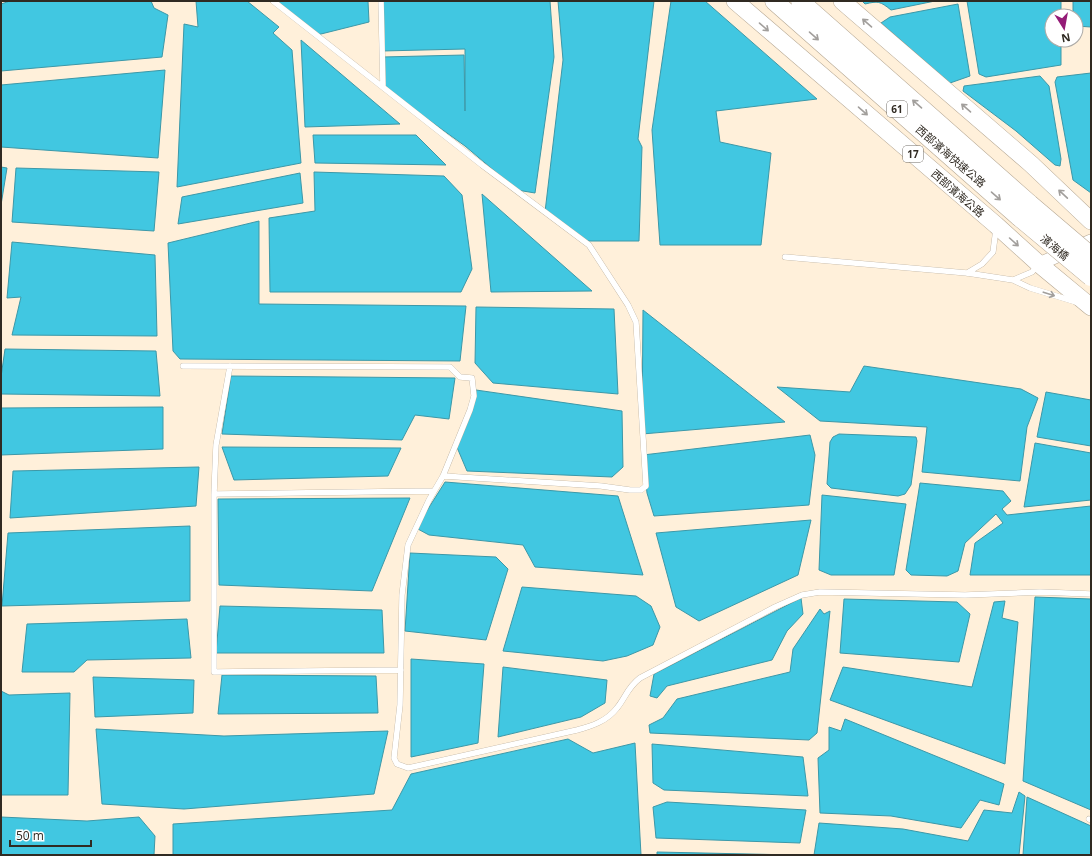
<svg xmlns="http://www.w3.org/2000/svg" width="1092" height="856" font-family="'Open Sans','Noto Sans TC',sans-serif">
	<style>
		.water { fill: #41c7e1; stroke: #3c98a8 }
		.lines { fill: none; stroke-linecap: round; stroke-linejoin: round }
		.service-casing { stroke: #b5a793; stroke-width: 6 }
		.tertiary-casing { stroke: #b5a793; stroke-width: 14 }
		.primary-casing { stroke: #b5a793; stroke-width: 18 }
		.trunk-casing { stroke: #b5a793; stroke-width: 19 }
		.service { stroke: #fff; stroke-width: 5.5 }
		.tertiary { stroke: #fff; stroke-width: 13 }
		.primary { stroke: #fff; stroke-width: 17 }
		.trunk { stroke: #fff; stroke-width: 18 }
		.trunk-bridge-casing { stroke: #b5a793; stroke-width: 19; stroke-linecap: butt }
		.trunk-bridge { stroke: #fff; stroke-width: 18 }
		.oneway { stroke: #a29f9c }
		.labels { text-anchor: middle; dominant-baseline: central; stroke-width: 4; stroke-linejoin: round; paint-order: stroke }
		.shield { fill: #fff; stroke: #6e6a64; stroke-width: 1 }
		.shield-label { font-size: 10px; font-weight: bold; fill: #302a22 }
		.street-label { font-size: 11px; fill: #302a22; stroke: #fff }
	</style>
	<rect width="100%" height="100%" fill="#fff0da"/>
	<!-- water -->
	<path class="water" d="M10,1H151L154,8L168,15L162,57L1,71V4Z
		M196,1H247L279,27L273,33L292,50L301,163L177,187L184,24L198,27Z
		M273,1H368L369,22L317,35Z
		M381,1H550L554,57L535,193L517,190L465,146L383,87L382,57L464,55L465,111V49L382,51Z
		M558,1H654L638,139L642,147L639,241H584L545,212L563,60Z
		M671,1H705L817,99L716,111L720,142L771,153L761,245H660L652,130Z
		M862,1H935L891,10C880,1 878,1 865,4Z
		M967,1H1061V16H1052V40H1061V65L986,77L979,74Z
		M1073,1H1091V27L1076,26V16H1073Z
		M958,4L970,76L950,83L881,23L890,17Z
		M301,40L400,124L305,127Z
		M165,70L158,158L1,147V85Z
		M1091,73V193L1073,180L1055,82L1057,77Z
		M1040,76L1049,86L1061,159L1060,166L1055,165L1016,131L963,91L964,86Z
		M313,135H416L446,165L315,163Z
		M1,167L7,168L1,205Z
		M16,168L159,172L154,231L12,222Z
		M314,172L444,176L462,195L472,269L461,292H270L269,218L315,211Z
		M300,173L303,203L178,224L182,197Z
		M482,194L592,291L491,292Z
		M259,221V304L466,306L460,361L180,359L173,351L168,243Z
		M12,242L155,255L157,336L12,335L21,297L7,298Z
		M476,307L614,309L618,394L493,383L475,363Z
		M643,310L785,422L642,434Z
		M5,349L156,351L160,396L1,394V377Z
		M864,366L1021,389L1038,398L1027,427L1020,481L922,472L927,427L820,421L777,387L850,392Z
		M231,376L455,378L449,419L415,415L402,440L222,434Z
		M476,390L622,411L623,467L612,477L467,471L456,445Z
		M1046,392L1091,400V446L1037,437Z
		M163,407V449L1,455V408Z
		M839,434L916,437L917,441L911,485L905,494L898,496L831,488L827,484L830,442L833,437Z
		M810,435L815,455L809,505L654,516L647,493L643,455Z
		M1035,443L1091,453V500L1024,507Z
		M222,447L401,448L388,476L234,480Z
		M199,467L196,506L10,518L13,471Z
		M445,482L618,496L643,575L535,567L523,545L429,535L416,528Z
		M920,483L1003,491L1011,501L1002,509L1007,515L1091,506V575H970L975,543L1003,523L996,514L965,543L958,571L947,576L911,575L906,570Z
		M822,495L906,504L894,575H831L819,570Z
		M410,498L372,591L219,585L218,499Z
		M811,520L798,575L699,621L676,607L656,533Z
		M190,526V601L2,606L8,533Z
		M410,553L496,557L508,569L486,640L405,631Z
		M522,587L636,596L651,606L660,627L653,645L627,656L603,661L503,651Z
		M1035,597L1091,599V810L1023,781Z
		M801,598L803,614L787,631L772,660L667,686L657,698L650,696L654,674Z
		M844,599L957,602L970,614L959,662L840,653Z
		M1005,601L1002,618L1018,622L1005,764L830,700L843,667L972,687L994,602Z
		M220,606L382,610L384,653H216Z
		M820,609L824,614L830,611L817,733L809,740L650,733L649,725L663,718L677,699L790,672L793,649Z
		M187,619L191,658L87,660L74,672H22L27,624Z
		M411,659L484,664L478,743L411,757Z
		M503,667L607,680L605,703L581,717L498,737Z
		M222,675L376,676L378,713L218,714Z
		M93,677L194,680L193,713L95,717Z
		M1,691L9,695L70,693L68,795H1Z
		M845,719L1004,784L999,805L980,800L961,828L891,816L820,813L818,758L829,750V727L841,731Z
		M96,729L224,736L388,731L374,794L184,809L102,804Z
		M568,739L593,753L635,743L641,855H173V824L392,810L411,774Z
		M652,744L803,757L808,796L664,790L653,783Z
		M1019,792L1025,796L1019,855H814L819,823L903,829L968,841L984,810L1012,813Z
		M1027,797L1091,826V855H1023Z
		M667,802L806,810L800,843L656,838L653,807Z
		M1,817L87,821L139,817L155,836L154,855H1Z
		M657,852L794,855H657Z"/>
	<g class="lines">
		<defs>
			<path id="service" d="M273,1L482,165L589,245L628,305L636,322L646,486L641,490H630L601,486L443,476
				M381,1L383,87
				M785,257L967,273L1013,280L1032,272L1037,266
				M967,273L982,264L993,252L996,229
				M1013,280L1030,288L1076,302
				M183,366L450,367L460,377L472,378L474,396L470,410L443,476L429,500L408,545L402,595L400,705L394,758L397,764L408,768L577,730C592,726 607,721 617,708C626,697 627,688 640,678L775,607L802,595L820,592L965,595L1040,592L1091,594
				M214,494L216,445L230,366
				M401,670L214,672V494L434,491
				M1089,819L1091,820"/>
			<path id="tertiary" d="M1039,264L1091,241"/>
			<path id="primary" d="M735,1L996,225L1039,264L1091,307
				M842,1L1031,164L1091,221"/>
			<path id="trunk" d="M774,1L1019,217
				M800,1L1030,204"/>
		</defs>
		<!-- service casing -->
		<use href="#service" class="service-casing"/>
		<!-- tertiary casing -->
		<use href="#tertiary" class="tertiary-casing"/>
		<!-- primary casing -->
		<use href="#primary" class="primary-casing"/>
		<!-- trunk casing -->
		<use href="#trunk" class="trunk-casing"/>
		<!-- service -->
		<use href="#service" class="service"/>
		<!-- tertiary -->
		<use href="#tertiary" class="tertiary"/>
		<!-- primary -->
		<use href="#primary" class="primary"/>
		<!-- trunk -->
		<use href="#trunk" class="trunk"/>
		<defs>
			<path id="trunk-bridge" d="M1030,204L1091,256
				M1019,217L1091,277"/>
		</defs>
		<!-- trunk-bridge casing -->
		<use href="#trunk-bridge" class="trunk-bridge-casing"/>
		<!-- trunk-bridge -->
		<use href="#trunk-bridge" class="trunk-bridge"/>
	</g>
	<!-- one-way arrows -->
	<defs><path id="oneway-shaft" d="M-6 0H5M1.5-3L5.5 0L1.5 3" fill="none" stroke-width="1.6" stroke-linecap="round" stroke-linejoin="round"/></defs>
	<g class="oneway">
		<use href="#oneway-shaft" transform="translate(867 23) rotate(-139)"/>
		<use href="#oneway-shaft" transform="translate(764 27) rotate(41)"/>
		<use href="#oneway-shaft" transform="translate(814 36) rotate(41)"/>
		<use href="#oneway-shaft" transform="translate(917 104) rotate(-139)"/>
		<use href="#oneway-shaft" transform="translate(966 108) rotate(-139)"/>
		<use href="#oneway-shaft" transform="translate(863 111) rotate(41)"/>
		<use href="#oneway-shaft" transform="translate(1063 194) rotate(-137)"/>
		<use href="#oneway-shaft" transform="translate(996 196) rotate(41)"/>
		<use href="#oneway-shaft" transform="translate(1014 242) rotate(42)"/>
		<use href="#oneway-shaft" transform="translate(1049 294) rotate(18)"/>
	</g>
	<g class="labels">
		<!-- shield labels -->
		<g class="shield">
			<rect x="887" y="101" width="20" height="16" rx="3"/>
			<rect x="903" y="146" width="20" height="16" rx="3"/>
		</g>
		<g class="shield-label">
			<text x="897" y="109">61</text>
			<text x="913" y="154">17</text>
		</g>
		<!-- street labels -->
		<g class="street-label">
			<text transform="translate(951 156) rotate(41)">西部濱海快速公路</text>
			<text transform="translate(958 193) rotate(41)">西部濱海公路</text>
			<text transform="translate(1055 247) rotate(40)">濱海橋</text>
		</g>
	</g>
	<!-- border -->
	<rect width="1092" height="856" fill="none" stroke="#302a22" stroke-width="4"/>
	<!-- north arrow -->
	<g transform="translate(1064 28) rotate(169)"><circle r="19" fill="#ffffff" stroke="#acaaa7"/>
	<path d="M0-3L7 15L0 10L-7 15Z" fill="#941b77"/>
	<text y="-6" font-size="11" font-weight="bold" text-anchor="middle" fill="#302a22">N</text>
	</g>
	<!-- scale -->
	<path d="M10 840v6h81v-6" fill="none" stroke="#302a22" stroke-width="2"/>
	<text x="16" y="840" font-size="12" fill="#302a22" stroke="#ffffff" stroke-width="3" paint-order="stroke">50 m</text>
</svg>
